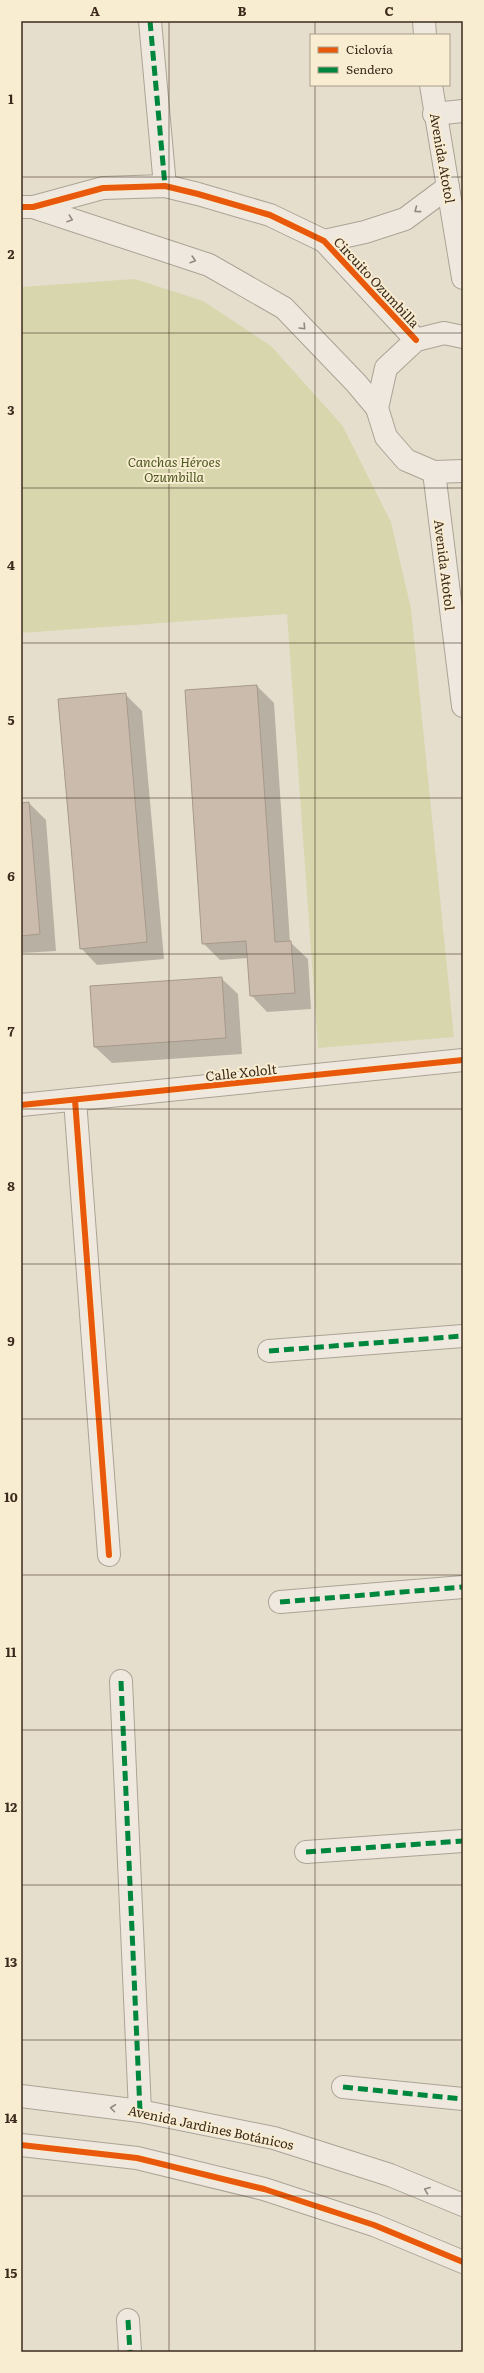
<svg xmlns="http://www.w3.org/2000/svg" width="484" height="2373" font-family="Literata,serif">
  <style>
    .green { fill: #d7d6ad }
    .shadow { fill: #0003 }
    .building { fill: #cabbad; stroke: #a7998b }
    .lines { fill: none; stroke-linecap: round; stroke-linejoin: round }
    .minor-casing { stroke: #aba395; stroke-width: 24 }
    .minor { stroke: #eee8de; stroke-width: 22 }
    .quiet { stroke: #00873e; stroke-width: 5; stroke-dasharray: 10 5; stroke-linecap: butt }
    .cycleway-casing { stroke: #f8ecd1; stroke-width: 8 }
    .cycleway { stroke: #e8590c; stroke-width: 6 }
    .oneway { stroke: #94897d }
    .grid { fill: none; stroke: #3b2a1c; stroke-width: 1; stroke-opacity: 0.55 }
    .labels { text-anchor: middle; dominant-baseline: central; stroke-width: 4; stroke-linejoin: round; paint-order: stroke }
    .street-label { font-size: 13px; fill: #3b2a1c; stroke: #f8ecd1 }
    .park-label { font-size: 13px; font-style: italic; fill: #4d5921; stroke: #f8ecd1 }
    .neatline { fill: none; stroke: #3b2a1c; stroke-width: 1.5 }
    .grid-label { font-size: 13px; text-anchor: middle; font-weight: bold; fill: #3b2a1c }
  </style>
  <rect width="100%" height="100%" fill="#e6decc"/>
  <polygon class="green" points="135,279 203,301 271,346 342,425 391,522 411,609 454,1037 318,1048 287,614 21,633 21,287"/>
  <g class="shadow">
    <polygon points="257,686 274,703 290,942 308,959 311,1009 267,1012 251,995 248,958 220,960 203,943"/>
    <polygon points="125,694 142,711 164,959 97,965 81,948"/>
    <polygon points="29,803 46,820 56,951 21,953 21,804"/>
    <polygon points="221,978 238,994 242,1054 112,1063 95,1047"/>
  </g>
  <g class="building">
    <polygon points="257,685 275,942 291,941 295,993 250,996 246,941 202,944 185,690"/>
    <polygon points="126,693 147,942 80,949 58,699"/>
    <polygon points="29,802 40,934 21,936 21,803"/>
    <polygon points="222,977 226,1038 94,1047 90,986"/>
  </g>
  <g class="lines">
    <g class="minor-casing">
      <g id="minor">
        <polyline points="150,21 165,186"/>
        <polyline points="424,21 425,35"/>
        <polyline points="431,85 463,278"/>
        <polyline points="434,114 463,111"/>
        <polyline points="21,207 33,207 103,188 165,186 198,194 270,215 324,241 416,340"/>
        <polyline points="33,207 209,265 284,308 356,383 377,408"/>
        <polyline points="324,241 365,232 405,219 448,187"/>
        <polyline points="463,337 444,333 416,340 386,368 377,408 386,437 406,460 434,472 463,471"/>
        <polyline points="434,472 463,706"/>
        <polyline points="75,1100 109,1555"/>
        <polyline points="21,1105 463,1060"/>
        <polyline points="269,1351 463,1336"/>
        <polyline points="280,1602 463,1587"/>
        <polyline points="121,1681 140,2111"/>
        <polyline points="306,1852 463,1841"/>
        <polyline points="343,2087 463,2099"/>
        <polyline points="21,2096 140,2111 274,2138 390,2175 463,2205"/>
        <polyline points="21,2145 137,2158 264,2189 374,2225 463,2262"/>
        <polyline points="128,2320 130,2352"/>
      </g>
    </g>
    <use href="#minor" class="minor"/>
    <g class="quiet">
      <polyline points="150,21 165,186"/>
      <polyline points="269,1351 463,1336"/>
      <polyline points="280,1602 463,1587"/>
      <polyline points="121,1681 140,2111"/>
      <polyline points="306,1852 463,1841"/>
      <polyline points="343,2087 463,2099"/>
      <polyline points="128,2320 130,2352"/>
    </g>
    <g class="cycleway-casing">
      <g id="cycleway">
        <polyline points="21,207 33,207 103,188 165,186 198,194 270,215 324,241 416,340"/>
        <polyline points="75,1100 109,1555"/>
        <polyline points="21,1105 463,1060"/>
        <polyline points="21,2145 137,2158 264,2189 374,2225 463,2262"/>
      </g>
    </g>
    <use href="#cycleway" class="cycleway"/>
  </g>
  <defs><path id="oneway-chevron" d="M-2-3.5L2.5 0L-2 3.5" fill="none" stroke-width="1.6" stroke-linecap="round" stroke-linejoin="round"/></defs>
  <g class="oneway">
    <use href="#oneway-chevron" transform="translate(417 210) rotate(143)"/>
    <use href="#oneway-chevron" transform="translate(70 219) rotate(19)"/>
    <use href="#oneway-chevron" transform="translate(193 260) rotate(17)"/>
    <use href="#oneway-chevron" transform="translate(303 327) rotate(46)"/>
    <use href="#oneway-chevron" transform="translate(113 2108) rotate(-173)"/>
    <use href="#oneway-chevron" transform="translate(427 2190) rotate(-158)"/>
  </g>
  <path class="grid" d="M 169,21 L 169,2352M 315,21 L 315,35M 315,85 L 315,2352M 21,177 L 463,177M 21,333 L 463,333M 21,488 L 463,488M 21,643 L 463,643M 21,798 L 463,798M 21,954 L 463,954M 21,1109 L 463,1109M 21,1264 L 463,1264M 21,1419 L 463,1419M 21,1575 L 463,1575M 21,1730 L 463,1730M 21,1885 L 463,1885M 21,2040 L 463,2040M 21,2196 L 463,2196"/>
  <g class="labels">
    <g class="street-label">
      <text transform="translate(443 158) rotate(80)">Avenida Atotol</text>
      <text transform="translate(377 282) rotate(47)">Circuito Ozumbilla</text>
      <text transform="translate(445 565) rotate(83)">Avenida Atotol</text>
      <text transform="translate(241 1072) rotate(-6)">Calle Xololt</text>
      <text transform="translate(211 2127) rotate(12)">Avenida Jardines Botánicos</text>
    </g>
    <g class="park-label">
      <text x="174" y="461">Canchas Héroes<tspan x="174" dy="15">Ozumbilla</tspan></text>
    </g>
  </g>
  <rect width="484" height="2373" fill="none" stroke="#f8ecd1" stroke-width="44"/>
  <rect x="310" y="34" width="140" height="52" fill="#f8ecd1" stroke="#ac9e89"/>
  <rect x="318" y="47" width="20" height="6" fill="#e8590c" stroke="#ac9e89"/>
  <text x="346" y="54" font-size="12" fill="#3b2a1c">Ciclovía</text>
  <rect x="318" y="67" width="20" height="6" fill="#00873e" stroke="#ac9e89"/>
  <text x="346" y="74" font-size="12" fill="#3b2a1c">Sendero</text>
  <rect x="22" y="22" width="440" height="2329" class="neatline"/>
  <g class="grid-label">
    <text x="95" y="16">A</text>
    <text x="242" y="16">B</text>
    <text x="389" y="16">C</text>
    <text x="11" y="104">1</text>
    <text x="11" y="259">2</text>
    <text x="11" y="415">3</text>
    <text x="11" y="570">4</text>
    <text x="11" y="725">5</text>
    <text x="11" y="881">6</text>
    <text x="11" y="1036">7</text>
    <text x="11" y="1191">8</text>
    <text x="11" y="1346">9</text>
    <text x="11" y="1502">10</text>
    <text x="11" y="1657">11</text>
    <text x="11" y="1812">12</text>
    <text x="11" y="1967">13</text>
    <text x="11" y="2123">14</text>
    <text x="11" y="2278">15</text>
  </g>
</svg>
